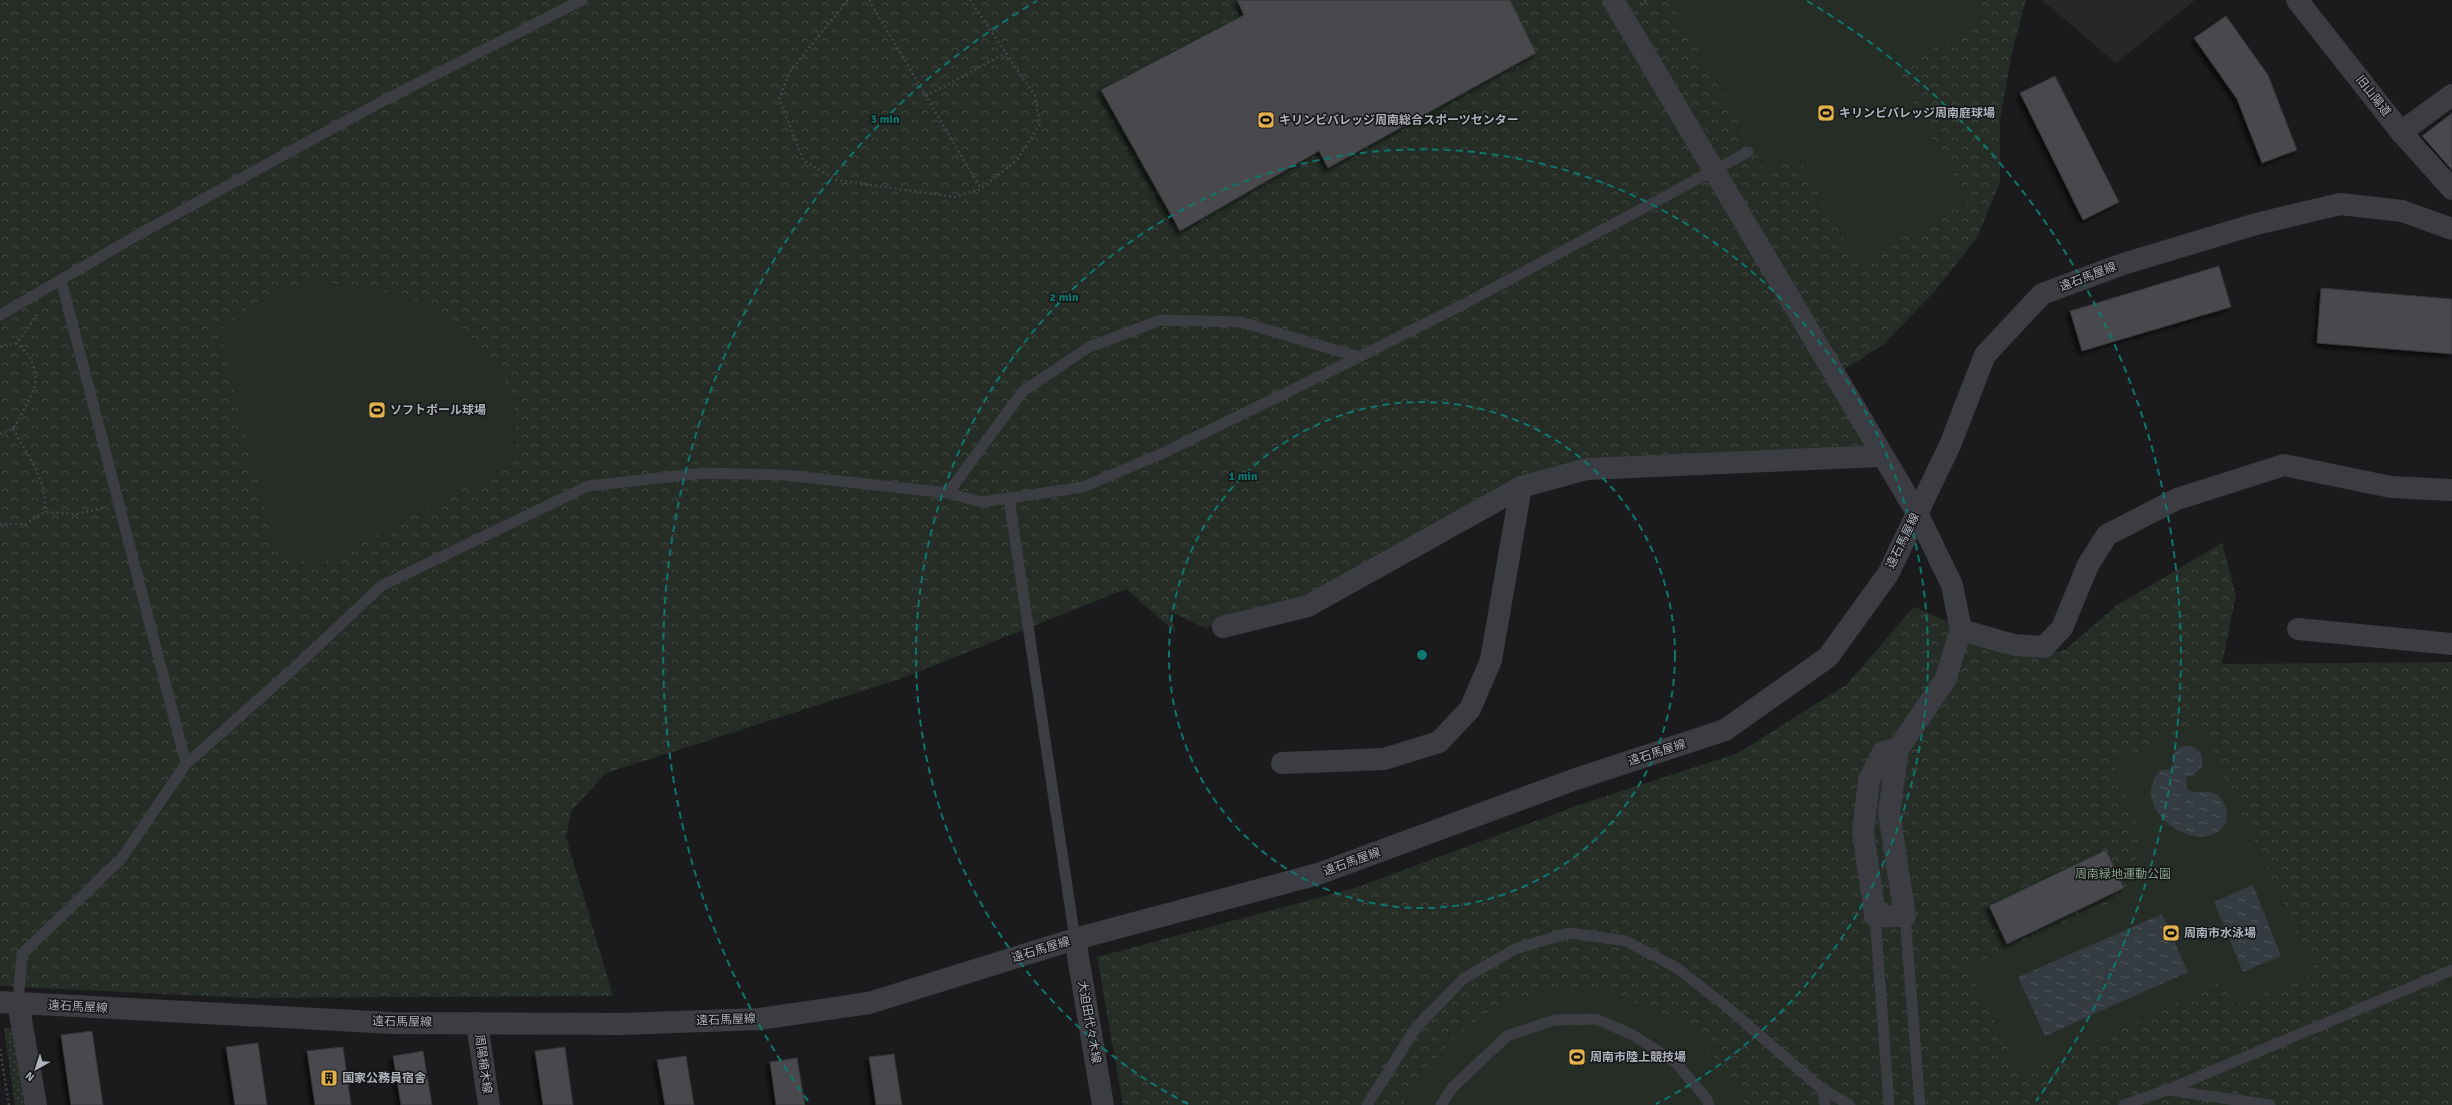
<svg xmlns="http://www.w3.org/2000/svg" width="2452" height="1105" font-family="Signika,'Noto Sans JP',sans-serif">
  <style>
    .built { fill: #27272a }
    .grass { fill: url(#grass-dots) }
    .park { fill: url(#park-crowns) }
    .pitch { fill: #252d26 }
    .water { fill: url(#water-ripples) }
    .building { fill: #48494d; stroke: #353539; filter: url(#shadow) }
    .lines { fill: none; stroke-linecap: round; stroke-linejoin: round }
    .path { stroke: #424449; stroke-width: 2.5; stroke-dasharray: 2 3; stroke-linecap: butt }
    .service { stroke: #3c3d42; stroke-width: 11 }
    .minor { stroke: #3c3d42; stroke-width: 22 }
    .tertiary { stroke: #3c3d42; stroke-width: 22 }
    .ring { fill: none; stroke: #0f766e; stroke-width: 2; stroke-dasharray: 7 5 }
    .labels { text-anchor: middle; dominant-baseline: central; stroke-width: 3; stroke-linejoin: round; paint-order: stroke }
    .street-label { font-size: 12px; fill: #afb3bb; stroke: #161618 }
    .poi-label { font-size: 12px; font-weight: bold; fill: #afb3bb; stroke: #161618; text-anchor: start }
    .park-label { font-size: 12px; fill: #88a48a; stroke: #161618 }
    .centre { fill: #0f766e; stroke: #161618; stroke-width: 2 }
    .ring-label { font-size: 12px; text-anchor: middle; font-weight: bold; fill: #0f766e; stroke: #161618; stroke-width: 3; stroke-linejoin: round; paint-order: stroke }
  </style>
  <defs>
    <pattern id="grass-dots" width="8" height="8" patternUnits="userSpaceOnUse"><rect width="8" height="8" fill="#252d26"/><path d="M2 2h.1M6 6h.1" fill="none" stroke="#424944" stroke-width="1.8" stroke-linecap="round"/></pattern>
    <pattern id="park-crowns" width="20" height="18" patternUnits="userSpaceOnUse"><rect width="20" height="18" fill="#252d26"/><path d="M2 6a3 3 0 1 1 6 0M12 15a3 3 0 1 1 6 0" fill="none" stroke="#424944"/></pattern>
    <pattern id="water-ripples" width="26" height="14" patternUnits="userSpaceOnUse"><rect width="26" height="14" fill="#343c42"/><path d="M2 4q2-2 4 0t4 0M15 11q2-2 4 0t4 0" fill="none" stroke="#4f565b"/></pattern>
    <filter id="shadow"><feDropShadow dx="-3.5" dy="3.5" stdDeviation="2" flood-color="#0009"/></filter>
  </defs>
  <rect width="100%" height="100%" fill="#1b1b1d"/>
  <polygon class="built" points="2042,0 2195,0 2116,63"/>
  <polygon class="grass" points="4,1028 16,1028 27,1105 15,1105"/>
  <g class="park">
    <polygon points="0,0 2026,0 2012,52 2000,119 2000,183 1976,239 1934,292 1883,345 1832,377 1881,454 1534,483 1258,618 1205,628 1169,611 1176,633 1126,589 900,679 606,773 572,810 566,837 613,996 249,998 0,986"/>
    <polygon points="2222,543 2236,595 2222,664 2452,662 2452,1105 1123,1105 1097,957 1355,888 1576,806 1738,753 1846,685 1914,607 2028,656 2065,650 2116,606"/>
  </g>
  <g class="pitch">
    <polygon points="1670,0 1973,0 1984,20 1895,70 1968,202 1857,263 1798,157 1767,174"/>
    <path d="M 314,281 C 380,289 434,294 481,347 C 493,361 505,377 511,395 C 518,415 516,440 516,461 L 315,567 L 274,546 L 220,331 L 250,306 L 275,294 Z"/>
    <polygon points="2199,723 2316,973 2234,1006 2222,981 2021,1075 1968,967 2122,898 2144,841 2114,763"/>
    <path d="M 1564,987 L 1614,994 L 1686,1024 L 1738,1085 L 1744,1105 L 1402,1105 C 1427,1064 1463,1021 1508,1002 C 1525,995 1546,992 1564,987 Z"/>
  </g>
  <g class="water">
    <path d="M 2184,746 C 2199,746 2204,753 2202,767 L 2193,775 L 2186,777 L 2187,789 C 2194,794 2198,791 2206,792 C 2222,792 2229,807 2226,822 C 2204,863 2123,809 2161,770 L 2174,769 L 2172,756 L 2178,748 Z"/>
    <polygon points="2253,885 2281,956 2243,972 2214,902"/>
    <polygon points="2162,914 2188,972 2045,1036 2018,977"/>
  </g>
  <g class="building">
    <polygon points="1237,0 1510,0 1536,53 1328,168 1319,151 1180,231 1101,90 1244,15"/>
    <polygon points="2226,16 2268,75 2297,150 2262,163 2237,99 2194,38"/>
    <polygon points="2055,76 2119,202 2083,220 2020,93"/>
    <polygon points="2452,113 2452,170 2422,136"/>
    <polygon points="2219,266 2231,307 2082,351 2070,311"/>
    <polygon points="2321,288 2452,299 2452,354 2317,343"/>
    <polygon points="2106,850 2124,888 2007,944 1989,906"/>
    <polygon points="92,1031 103,1105 71,1105 61,1035"/>
    <polygon points="258,1043 267,1105 235,1105 226,1047"/>
    <polygon points="343,1047 351,1105 315,1105 307,1051"/>
    <polygon points="565,1047 573,1105 543,1105 535,1051"/>
    <polygon points="423,1051 432,1105 401,1105 393,1056"/>
    <polygon points="894,1054 902,1105 876,1105 869,1057"/>
    <polygon points="686,1056 694,1105 665,1105 657,1060"/>
    <polygon points="797,1058 805,1105 776,1105 770,1062"/>
  </g>
  <g class="lines">
    <g class="path">
      <polyline points="848,0 791,70 779,98 803,160 836,180 954,197 981,189 1017,160 1040,124 1035,96 970,0"/>
      <polyline points="869,0 981,189"/>
      <polyline points="1640,4 1648,0"/>
      <polyline points="926,96 1006,53"/>
      <polyline points="0,346 17,343 39,312"/>
      <path d="M 13,429 C 27,454 48,481 45,512"/>
      <path d="M 0,434 L 13,429 C 31,396 51,375 17,343"/>
      <polyline points="0,524 26,524 45,512 77,514 103,508"/>
      <polyline points="0,1049 9,1105"/>
    </g>
    <g class="service">
      <polyline points="61,280 186,764"/>
      <polyline points="0,315 143,232 379,103 582,0"/>
      <polyline points="948,493 1023,391 1089,347 1161,320 1241,322 1359,357"/>
      <polyline points="1009,499 1075,939"/>
      <polyline points="1875,916 1889,1105"/>
      <polyline points="1905,916 1920,1105"/>
      <polyline points="18,1003 22,954 121,859 186,764 301,662 381,586 588,486 704,473 785,475 948,493 982,502 1083,487 1161,454 1359,357 1462,305 1748,152"/>
      <polyline points="1822,1089 1825,1105"/>
      <polyline points="2168,1090 2270,1105"/>
      <polyline points="1367,1105 1415,1029 1463,979 1515,949 1569,933 1626,941 1677,968 1727,1007 1822,1089 1850,1105"/>
      <polyline points="1441,1105 1453,1087 1507,1036 1554,1020 1596,1019 1633,1035 1676,1063 1706,1098 1709,1105"/>
      <polyline points="2124,1105 2167,1090 2452,970"/>
    </g>
    <g class="minor">
      <polyline points="2297,0 2401,132 2452,189"/>
      <polyline points="2401,132 2452,95"/>
      <polyline points="1223,627 1308,606 1521,487 1587,469 1881,456"/>
      <polyline points="2298,629 2452,644"/>
      <polyline points="1961,630 2014,645 2044,647 2062,628 2088,565 2107,535 2177,499 2284,465 2391,487 2452,490"/>
      <polyline points="1282,763 1384,759 1439,742 1470,709 1491,660 1521,487"/>
    </g>
    <g class="tertiary">
      <polyline points="1613,0 1917,513 1952,585 1961,630 1945,680 1898,749 1889,813 1905,916 1875,916 1863,832 1869,780 1883,752 1898,749"/>
      <polyline points="1075,939 1103,1105"/>
      <polyline points="0,1002 392,1023 622,1024 760,1019 869,1003 1075,939 1318,874 1573,780 1725,730 1828,657 1888,574 1950,445 1985,355 2042,294 2123,264 2256,224 2340,204 2402,211 2452,229"/>
      <polyline points="18,1003 36,1105"/>
      <polyline points="477,1023 489,1105"/>
    </g>
  </g>
  <g class="ring">
    <circle cx="1422" cy="655" r="253"/>
    <path d="M1188 1104A506 506 0 1 1 1656 1104"/>
    <path d="M808 1101A759 759 0 0 1 1037 1M1807 1A759 759 0 0 1 2036 1101"/>
  </g>
  <defs>
    <g id="stadium-square" transform="scale(0.9)"><rect x="-9" y="-9" width="18" height="18" rx="4" fill="#e2b04d" stroke="#161618"/><path d="M0-5a6.5 5 0 1 0 0 10a6.5 5 0 1 0 0-10ZM-3.5-1.8h7v3.6h-7Z" fill="#111"/></g>
    <g id="building-square" transform="scale(0.9)"><rect x="-9" y="-9" width="18" height="18" rx="4" fill="#e2b04d" stroke="#161618"/><path d="M-4-6H4V6H1V3H-1V6H-4ZM-2.5-4.3h1.7v1.8h-1.7ZM.8-4.3h1.7v1.8H.8ZM-2.5-1h1.7V.8h-1.7ZM.8-1h1.7V.8H.8Z" fill="#111"/></g>
  </defs>
  <g fill-rule="evenodd">
    <use href="#stadium-square" x="1826" y="113"/>
    <use href="#stadium-square" x="1266" y="120"/>
    <use href="#stadium-square" x="377" y="410"/>
    <use href="#stadium-square" x="2171" y="933"/>
    <use href="#stadium-square" x="1577" y="1057"/>
    <use href="#building-square" x="329" y="1078"/>
  </g>
  <g class="labels">
    <g class="street-label">
      <text transform="translate(2373 96) rotate(52)">旧山陽道</text>
      <text transform="translate(2088 277) rotate(-21)">遠石馬屋線</text>
      <text transform="translate(1903 541) rotate(-64)">遠石馬屋線</text>
      <text transform="translate(1657 753) rotate(-18)">遠石馬屋線</text>
      <text transform="translate(1352 862) rotate(-20)">遠石馬屋線</text>
      <text transform="translate(1041 950) rotate(-17)">遠石馬屋線</text>
      <text transform="translate(78 1007) rotate(3)">遠石馬屋線</text>
      <text transform="translate(726 1020) rotate(-2)">遠石馬屋線</text>
      <text transform="translate(402 1022) rotate(1)">遠石馬屋線</text>
      <text transform="translate(1089 1022) rotate(80)">大迫田代々木線</text>
      <text transform="translate(483 1064) rotate(82)">周陽楠木線</text>
    </g>
    <g class="poi-label">
      <text x="1839" y="113">キリンビバレッジ周南庭球場</text>
      <text x="1279" y="120">キリンビバレッジ周南総合スポーツセンター</text>
      <text x="390" y="410">ソフトボール球場</text>
      <text x="2184" y="933">周南市水泳場</text>
      <text x="1590" y="1057">周南市陸上競技場</text>
      <text x="342" y="1078">国家公務員宿舎</text>
    </g>
    <g class="park-label">
      <text x="2123" y="874">周南緑地運動公園</text>
    </g>
  </g>
  <circle cx="1422" cy="655" r="6" class="centre"/>
  <g class="ring-label">
    <text x="885" y="123">3 min</text>
    <text x="1064" y="301">2 min</text>
    <text x="1243" y="480">1 min</text>
  </g>
  <g transform="translate(36 1069) rotate(219)" stroke="#161618" stroke-width="3" paint-order="stroke">
  <path d="M0-3L7 15L0 10L-7 15Z" fill="#afb3bb"/>
  <text y="-6" font-size="11" font-weight="bold" text-anchor="middle" fill="#afb3bb">N</text>
  </g>
</svg>
